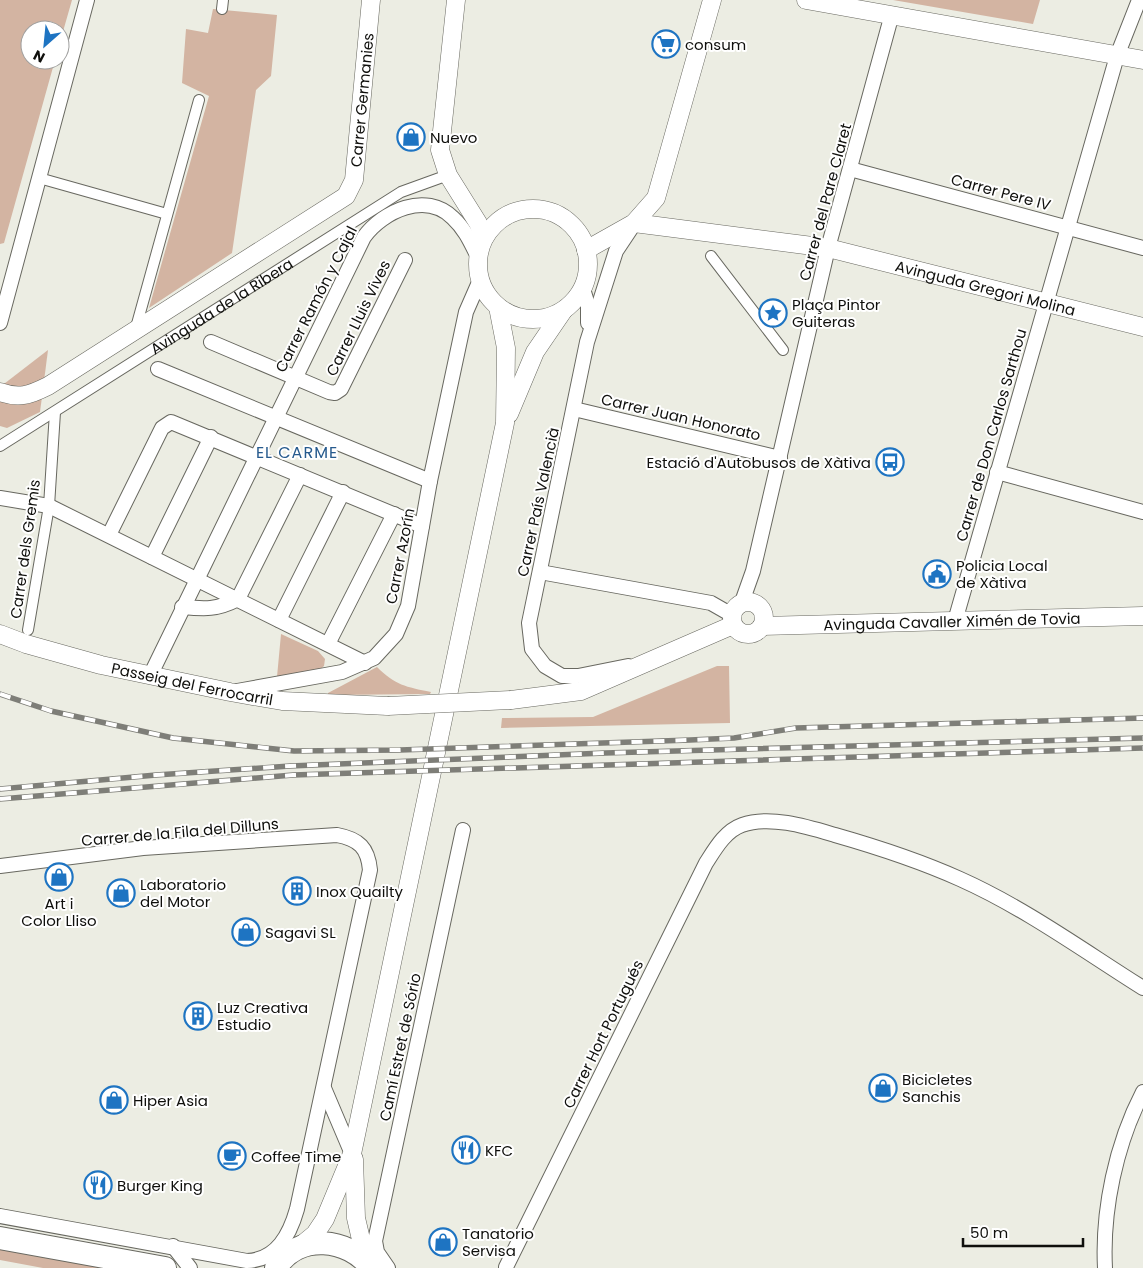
<svg xmlns="http://www.w3.org/2000/svg" width="1143" height="1268" font-family="Poppins,sans-serif">
  <style>
    .green { fill: #d3b4a2 }
    .lines { fill: none; stroke-linecap: round; stroke-linejoin: round }
    .pedestrian-casing { stroke: #686860; stroke-width: 12 }
    .minor-casing { stroke: #686860; stroke-width: 16 }
    .tertiary-casing { stroke: #686860; stroke-width: 19 }
    .primary-casing { stroke: #686860; stroke-width: 24 }
    .pedestrian { stroke: #fff; stroke-width: 10 }
    .minor { stroke: #fff; stroke-width: 14 }
    .tertiary { stroke: #fff; stroke-width: 18 }
    .primary { stroke: #fff; stroke-width: 22 }
    .rail-casing { stroke: #7e7e78; stroke-width: 5.5 }
    .rail { stroke: #fff; stroke-width: 4; stroke-dasharray: 11; stroke-linecap: butt }
    .tertiary-bridge-casing { stroke: #686860; stroke-width: 19; stroke-linecap: butt }
    .tertiary-bridge { stroke: #fff; stroke-width: 18 }
    .labels { text-anchor: middle; dominant-baseline: central; stroke-width: 4; stroke-linejoin: round; paint-order: stroke }
    .poi-label { font-size: 15px; fill: #0f0f0c; stroke: #fff; text-anchor: start }
    .street-label { font-size: 15px; fill: #0f0f0c; stroke: #fff }
    .neighbourhood-label { font-size: 16px; letter-spacing: 1px; fill: #265a8d; stroke: #fff }
  </style>
  <rect width="100%" height="100%" fill="#ecede3"/>
  <g class="green">
    <polygon points="0,0 72,0 60,42 60,30 30,30 30,60 55,60 4,243 0,244"/>
    <polygon points="893,0 1040,0 1033,24"/>
    <polygon points="213,9 277,15 271,76 256,90 232,253 149,308 209,96 182,83 186,29 208,33"/>
    <polygon points="48,350 40,412 7,428 0,426 0,387"/>
    <polygon points="281,634 318,651 325,659 324,666 318,671 277,677"/>
    <polygon points="717,666 729,666 730,723 501,728 502,718 593,717"/>
    <path d="M 377,667 C 395,685 406,687 431,692 L 430,694 L 328,695 L 328,693 Z"/>
    <polygon points="0,1245 121,1268 43,1268 0,1260"/>
  </g>
  <g class="lines">
    <g class="pedestrian-casing">
      <g id="pedestrian">
        <polyline points="222,9 223,0"/>
        <polyline points="39,178 167,214"/>
        <polyline points="711,256 783,350"/>
        <polyline points="135,331 199,100"/>
        <path id="s1" d="M 0,446 L 401,192 L 448,175"/>
        <polyline points="28,630 49,506 55,412"/>
      </g>
    </g>
    <g class="minor-casing">
      <g id="minor">
        <polyline points="850,169 1143,248"/>
        <polyline points="583,289 588,305 588,323"/>
        <polyline points="0,323 87,0"/>
        <polyline points="211,342 329,392 335,393 341,389 405,260"/>
        <polyline points="158,369 430,481"/>
        <polyline points="574,409 780,458"/>
        <polyline points="997,472 1143,512"/>
        <polyline points="0,498 49,506 365,663"/>
        <polyline points="109,535 162,428 171,422 422,526"/>
        <polyline points="152,557 211,437"/>
        <polyline points="540,572 711,603 732,615"/>
        <polyline points="238,599 300,475"/>
        <polyline points="742,602 753,571 828,248 892,14"/>
        <path d="M 182,607 C 205,609 217,610 238,599"/>
        <polyline points="279,620 343,492"/>
        <polyline points="955,621 1117,56 1139,0"/>
        <polyline points="328,644 394,514"/>
        <polyline points="628,666 578,676 562,676 545,666 532,649 529,623 587,342 616,251 634,224"/>
        <path d="M 150,676 L 364,237 C 383,211 426,191 453,218 C 465,229 471,243 478,257"/>
        <polyline points="237,691 342,672 374,658 396,634 408,606 430,481 466,312 480,280"/>
        <path d="M 0,866 L 143,848 L 337,835 C 359,839 368,848 370,870 L 297,1209 C 290,1234 277,1260 247,1261 L 0,1216"/>
        <polyline points="324,1088 352,1154"/>
        <polyline points="173,1246 190,1268"/>
        <path d="M 506,1267 L 706,863 C 715,849 725,831 742,825 C 770,815 808,827 835,835 C 877,847 920,861 960,879 C 1025,908 1084,951 1143,988"/>
        <polyline points="388,1268 377,1252 375,1241 463,830"/>
        <path d="M 1105,1268 C 1102,1210 1116,1144 1143,1092"/>
      </g>
    </g>
    <g class="tertiary-casing">
      <g id="tertiary">
        <polyline points="456,0 440,150 448,175 478,223 484,238"/>
        <polyline points="806,0 1143,60"/>
        <circle cx="533" cy="264" r="55"/>
        <path id="s2" d="M 634,223 L 828,248 L 1143,327"/>
        <polyline points="586,250 634,223 656,198 712,0"/>
        <path id="s3" d="M 0,392 C 19,399 30,395 48,386 L 346,196 L 354,180 L 371,0"/>
        <polyline points="509,414 535,352 563,311"/>
        <circle cx="748" cy="618" r="16"/>
        <path id="s4" d="M 762,626 L 1143,616"/>
        <path id="s5" d="M 0,634 L 26,644 L 101,665 L 230,692 L 282,701 L 388,706"/>
        <polyline points="511,700 581,691 733,625"/>
        <polyline points="354,1159 356,1218 366,1261"/>
        <polyline points="298,1248 315,1234 325,1219 352,1154 505,423 506,348 498,307"/>
      </g>
    </g>
    <g class="primary-casing">
      <g id="primary">
        <polyline points="0,1238 165,1268"/>
        <path d="M 276,1268 C 298,1232 349,1238 371,1268"/>
      </g>
    </g>
    <use href="#pedestrian" class="pedestrian"/>
    <use href="#minor" class="minor"/>
    <use href="#tertiary" class="tertiary"/>
    <use href="#primary" class="primary"/>
    <g class="rail-casing">
      <g id="rail">
        <polyline points="0,694 51,711 173,738 294,751 400,750 690,740 734,738 796,728 1143,718"/>
        <polyline points="0,789 156,775 290,766 605,753 1143,738"/>
        <polyline points="0,799 293,775 1143,748"/>
      </g>
    </g>
    <use href="#rail" class="rail"/>
    <g class="tertiary-bridge-casing">
      <polyline id="tertiary-bridge" points="388,706 511,700"/>
    </g>
    <use href="#tertiary-bridge" class="tertiary-bridge"/>
  </g>
  <defs>
    <g id="supermarket-ring" transform="scale(1.4375)"><circle r="9.5" fill="#fff" stroke="#1e74c2" stroke-width="1.5"/><path d="M-6-5.5h2.5l.6 2H6L4.5 2H-2.5L-4.4-4H-6ZM-1.5 3.2a1.3 1.3 0 1 0 .1 0ZM3 3.2a1.3 1.3 0 1 0 .1 0Z" fill="#1e74c2"/></g>
    <g id="shop-ring" transform="scale(1.4375)"><circle r="9.5" fill="#fff" stroke="#1e74c2" stroke-width="1.5"/><path d="M-5-2.5h2.3a2.7 3.5 0 0 1 5.4 0H5L5.5 6h-11ZM-1.5-2.5h3a1.5 2.3 0 0 0-3 0Z" fill="#1e74c2"/></g>
    <g id="sight-ring" transform="scale(1.4375)"><circle r="9.5" fill="#fff" stroke="#1e74c2" stroke-width="1.5"/><path d="M0-6L1.8-2.2L6-1.7L2.9 1.2L3.7 5.4L0 3.3L-3.7 5.4L-2.9 1.2L-6-1.7L-1.8-2.2Z" fill="#1e74c2"/></g>
    <g id="bus-ring" transform="scale(1.4375)"><circle r="9.5" fill="#fff" stroke="#1e74c2" stroke-width="1.5"/><path d="M-5-6H5V4H4V6H2V4H-2V6H-4V4H-5ZM-3.5-4V0h7V-4ZM-3.5 1.2v1.5H-2V1.2ZM2 1.2v1.5H3.5V1.2Z" fill="#1e74c2"/></g>
    <g id="civic-ring" transform="scale(1.4375)"><circle r="9.5" fill="#fff" stroke="#1e74c2" stroke-width="1.5"/><path d="M-.6-6.5H3V-4.5H.6V-3L4-1V1h2V6H-6V1h2V-1L-.6-3ZM-1.2 2.5V6h2.4V2.5Z" fill="#1e74c2"/></g>
    <g id="building-ring" transform="scale(1.4375)"><circle r="9.5" fill="#fff" stroke="#1e74c2" stroke-width="1.5"/><path d="M-4-6H4V6H1V3H-1V6H-4ZM-2.5-4.3h1.7v1.8h-1.7ZM.8-4.3h1.7v1.8H.8ZM-2.5-1h1.7V.8h-1.7ZM.8-1h1.7V.8H.8Z" fill="#1e74c2"/></g>
    <g id="restaurant-ring" transform="scale(1.4375)"><circle r="9.5" fill="#fff" stroke="#1e74c2" stroke-width="1.5"/><path d="M-5-6h1v4h1v-4h1v4h1v-4h1v5L-1.5 .5V6h-2V.5L-5-1ZM5-6V6H3V1.5H1.5Q1.5-4 5-6Z" fill="#1e74c2"/></g>
    <g id="cafe-ring" transform="scale(1.4375)"><circle r="9.5" fill="#fff" stroke="#1e74c2" stroke-width="1.5"/><path d="M-5.5-4.5H6V0H3Q3 3.5 0 3.5H-2.5Q-5.5 3.5-5.5 0ZM3-3.2v2h1.7v-2ZM-6 4.5H4V6H-6Z" fill="#1e74c2"/></g>
  </defs>
  <g fill-rule="evenodd">
    <use href="#supermarket-ring" x="666" y="44"/>
    <use href="#shop-ring" x="411" y="137"/>
    <use href="#sight-ring" x="773" y="313"/>
    <use href="#bus-ring" x="890" y="462"/>
    <use href="#civic-ring" x="937" y="574"/>
    <use href="#shop-ring" x="59" y="877"/>
    <use href="#building-ring" x="297" y="891"/>
    <use href="#shop-ring" x="121" y="893"/>
    <use href="#shop-ring" x="246" y="932"/>
    <use href="#building-ring" x="198" y="1016"/>
    <use href="#shop-ring" x="883" y="1088"/>
    <use href="#shop-ring" x="114" y="1100"/>
    <use href="#restaurant-ring" x="466" y="1150"/>
    <use href="#cafe-ring" x="232" y="1156"/>
    <use href="#restaurant-ring" x="98" y="1185"/>
    <use href="#shop-ring" x="443" y="1242"/>
  </g>
  <g class="labels">
    <g class="poi-label">
      <text x="685" y="44">consum</text>
      <text x="430" y="137">Nuevo</text>
      <text x="792" y="304">Plaça Pintor<tspan x="792" dy="17">Guiteras</tspan></text>
      <text x="871" y="462" text-anchor="end">Estació d'Autobusos de Xàtiva</text>
      <text x="956" y="565">Policia Local<tspan x="956" dy="17">de Xàtiva</tspan></text>
      <text x="140" y="884">Laboratorio<tspan x="140" dy="17">del Motor</tspan></text>
      <text x="316" y="891">Inox Quailty</text>
      <text x="59" y="903" text-anchor="middle">Art i<tspan x="59" dy="17">Color Lliso</tspan></text>
      <text x="265" y="932">Sagavi SL</text>
      <text x="217" y="1007">Luz Creativa<tspan x="217" dy="17">Estudio</tspan></text>
      <text x="902" y="1079">Bicicletes<tspan x="902" dy="17">Sanchis</tspan></text>
      <text x="133" y="1100">Hiper Asia</text>
      <text x="485" y="1150">KFC</text>
      <text x="251" y="1156">Coffee Time</text>
      <text x="117" y="1185">Burger King</text>
      <text x="462" y="1233">Tanatorio<tspan x="462" dy="17">Servisa</tspan></text>
    </g>
    <g class="street-label">
      <text stroke="none"><textPath href="#s3" startOffset="502">Carrer Germanies</textPath></text>
      <text transform="translate(1001 192) rotate(15)">Carrer Pere IV</text>
      <text transform="translate(825 202) rotate(-75)">Carrer del Pare Claret</text>
      <text stroke="none"><textPath href="#s2" startOffset="358">Avinguda Gregori Molina</textPath></text>
      <text transform="translate(316 299) rotate(-63)">Carrer Ramón y Cajal</text>
      <text stroke="none"><textPath href="#s1" startOffset="262">Avinguda de la Ribera</textPath></text>
      <text transform="translate(358 318) rotate(-64)">Carrer Lluis Vives</text>
      <text transform="translate(681 417) rotate(13)">Carrer Juan Honorato</text>
      <text transform="translate(991 435) rotate(-74)">Carrer de Don Carlos Sarthou</text>
      <text transform="translate(538 502) rotate(-78)">Carrer País Valencià</text>
      <text transform="translate(25 549) rotate(-82)">Carrer dels Gremis</text>
      <text transform="translate(400 556) rotate(-79)">Carrer Azorín</text>
      <text stroke="none"><textPath href="#s4" startOffset="190">Avinguda Cavaller Ximén de Tovia</textPath></text>
      <text stroke="none"><textPath href="#s5" startOffset="199">Passeig del Ferrocarril</textPath></text>
      <text transform="translate(180 832) rotate(-5)">Carrer de la Fila del Dilluns</text>
      <text transform="translate(603 1034) rotate(-64)">Carrer Hort Portugués</text>
      <text transform="translate(400 1047) rotate(-78)">Camí Estret de Sório</text>
    </g>
    <g class="neighbourhood-label">
      <text x="297" y="452">EL CARME</text>
    </g>
  </g>
  <g transform="translate(45 45) rotate(207)"><circle r="24" fill="#ffffff" stroke="#9f9f9e"/>
  <path d="M0-4L9 19L0 12L-9 19Z" fill="#1e74c2"/>
  <text y="-8" font-size="14" font-weight="bold" text-anchor="middle" fill="#0f0f0c">N</text>
  </g>
  <path d="M963 1238v8h120v-8" fill="none" stroke="#0f0f0c" stroke-width="2.5"/>
  <text x="970" y="1238" font-size="15" fill="#0f0f0c" stroke="#ffffff" stroke-width="4" paint-order="stroke">50 m</text>
</svg>
